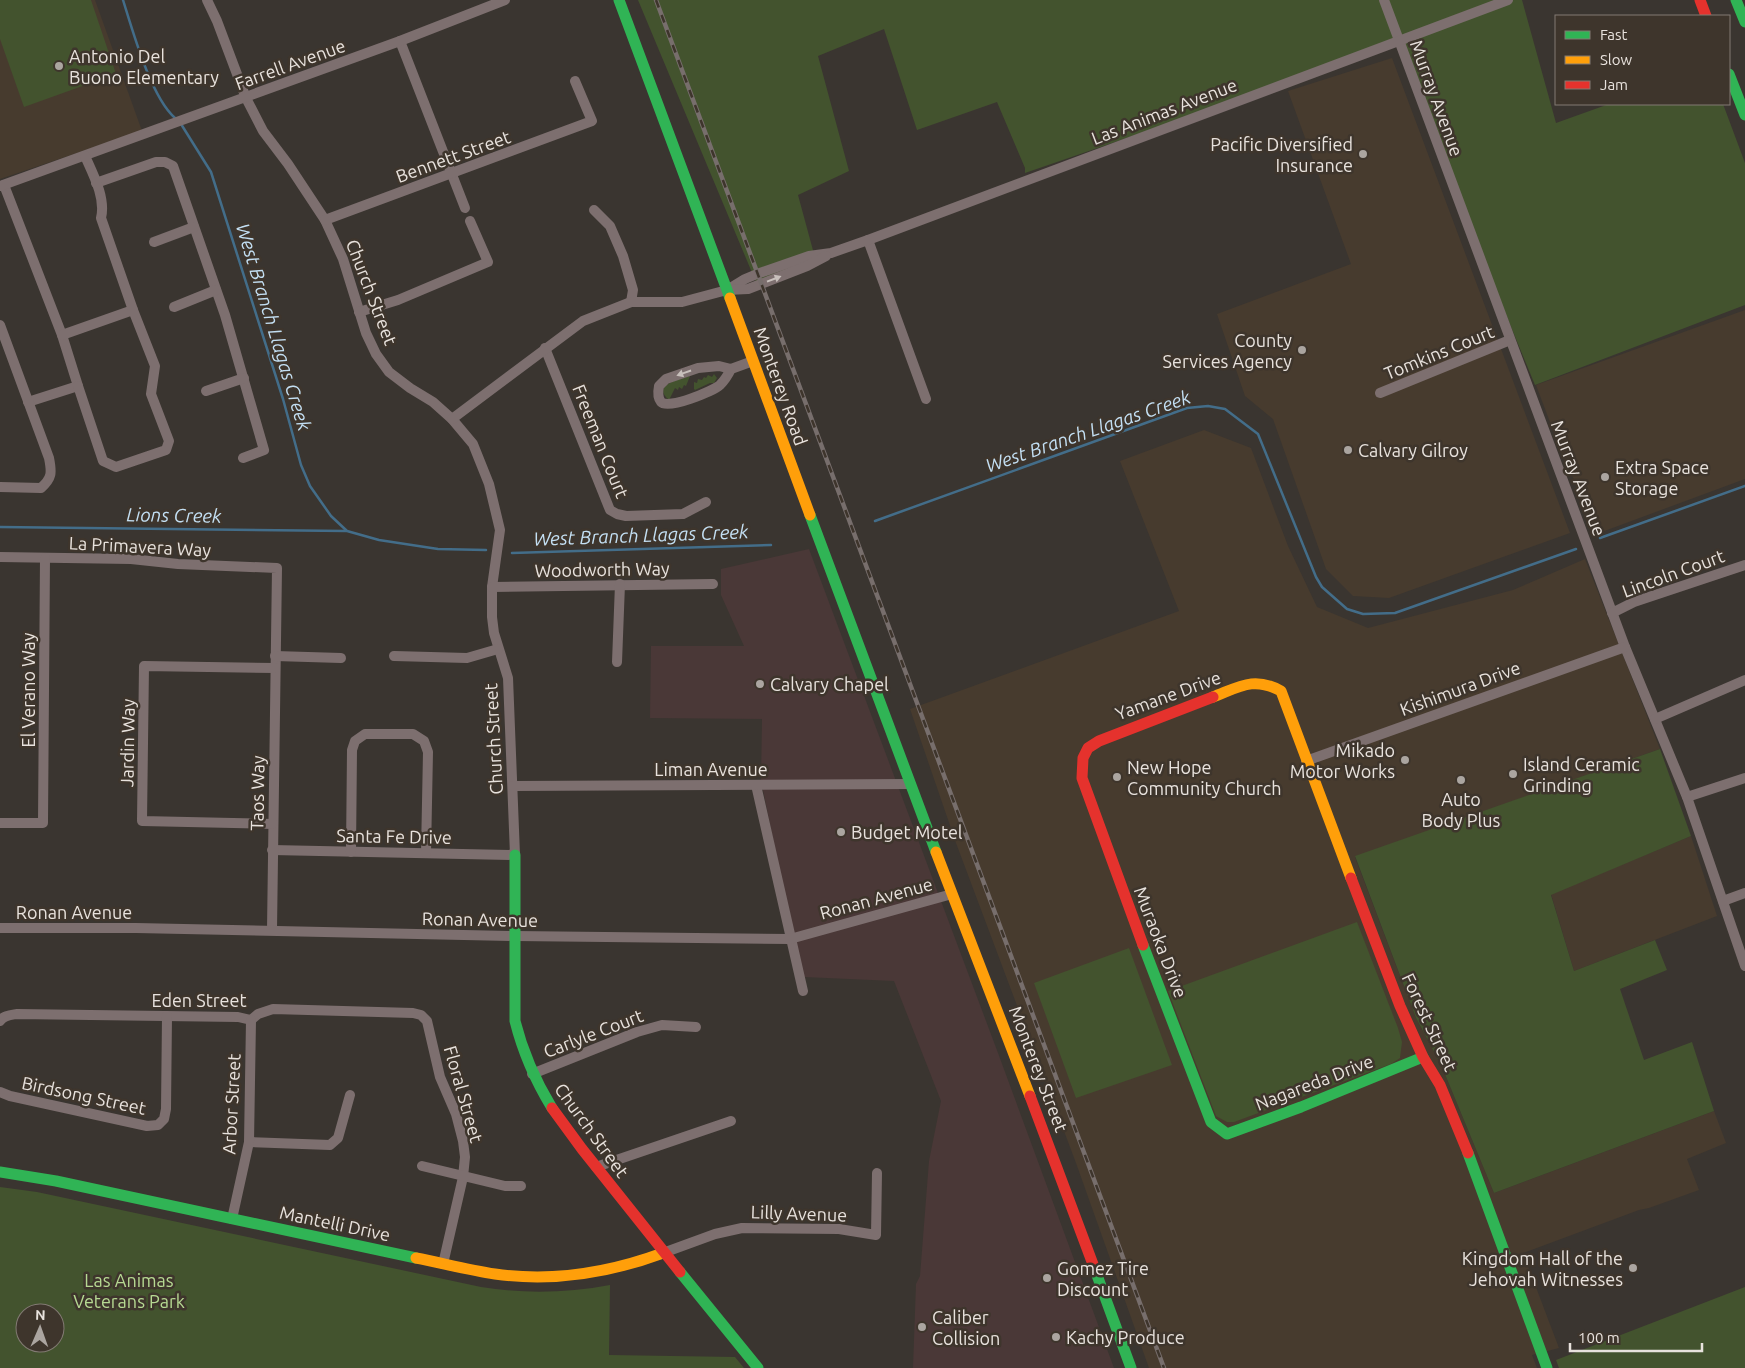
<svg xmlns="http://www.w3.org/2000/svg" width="1745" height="1368" font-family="Ubuntu,sans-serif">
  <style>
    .commercial { fill: #4a3837 }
    .built { fill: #473b2e }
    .green { fill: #43532e; fill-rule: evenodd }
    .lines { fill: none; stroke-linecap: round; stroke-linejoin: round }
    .stream { stroke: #436d89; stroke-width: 2.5 }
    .street { stroke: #7d6f6f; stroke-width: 10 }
    .fast { stroke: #30b455; stroke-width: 11 }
    .slow { stroke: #ff9f0a; stroke-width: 11 }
    .jam { stroke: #e5322d; stroke-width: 11 }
    .rail-casing { stroke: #776e6c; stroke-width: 4.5 }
    .rail { stroke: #3e352c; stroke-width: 2.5; stroke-dasharray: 8; stroke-linecap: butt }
    .oneway { fill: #c8c0bc }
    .poi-dot { fill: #aba5a0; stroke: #3e352c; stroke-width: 2 }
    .labels { text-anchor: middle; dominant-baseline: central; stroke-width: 5; stroke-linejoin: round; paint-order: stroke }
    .poi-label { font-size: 18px; fill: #e8e2dd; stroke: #3e352c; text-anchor: start }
    .street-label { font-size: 18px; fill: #e8e2dd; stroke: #3e352c }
    .park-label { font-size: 18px; fill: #b6d992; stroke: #3e352c }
    .water-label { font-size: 19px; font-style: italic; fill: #c3dff3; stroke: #3e352c }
  </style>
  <rect width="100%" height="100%" fill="#3a3530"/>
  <polygon class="commercial" points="809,549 998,1053 1114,1368 913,1368 916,1284 920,1276 929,1161 941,1101 894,981 804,977 794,942 761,780 762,719 650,718 651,646 744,646 721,595 721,569"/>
  <g class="built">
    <polygon points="0,0 95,0 142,131 0,179"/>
    <polygon points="1392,58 1570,533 1389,598 1353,596 1326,569 1273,419 1245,396 1217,314 1351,264 1288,91"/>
    <polygon points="1745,310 1745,479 1599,533 1562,454 1536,385"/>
    <polygon points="1204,430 1251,448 1288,546 1317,607 1368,628 1513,590 1585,559 1660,749 1355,857 1416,1018 1442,1067 1494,1193 1714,1111 1726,1143 1687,1159 1699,1190 1649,1208 1639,1210 1523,1253 1559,1348 1532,1355 1537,1368 1149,1368 1076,1163 956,843 910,709 1179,611 1120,461"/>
    <polygon points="1691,836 1717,916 1574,971 1551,894"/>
  </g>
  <g class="green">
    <polygon points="0,0 91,0 116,74 24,107 0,39"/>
    <polygon points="638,0 1522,0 1556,123 1609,104 1723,104 1745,163 1745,305 1535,385 1449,176 1403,43 1025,173 1025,168 997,102 917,130 884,29 818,56 849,171 798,195 817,265 758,287"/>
    <polygon points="714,374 717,378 714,383 710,383 695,390 694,389 694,382 697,383 698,379 702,380 704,377 706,378 708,375 712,377"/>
    <path d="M 690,376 L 686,386 L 684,385 L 682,389 L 679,387 L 678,390 L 675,388 L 669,400 C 651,385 680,379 690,376 Z"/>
    <polygon points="1660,749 1691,836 1551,895 1574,971 1655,940 1667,970 1620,989 1644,1060 1692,1042 1714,1111 1494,1193 1442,1067 1416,1018 1355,856"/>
    <polygon points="1357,922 1398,1028 1402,1042 1400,1058 1391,1064 1234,1122 1227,1122 1216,1116 1168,991"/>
    <polygon points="1129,948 1172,1065 1076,1098 1034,983"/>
    <path d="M 0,1187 L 37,1192 L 481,1287 C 524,1294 567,1293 610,1285 L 609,1355 L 735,1357 L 744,1368 L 0,1368 ZM 25,1313 L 55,1313 L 55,1343 L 25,1343 Z"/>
    <polygon points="1745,1287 1745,1368 1559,1368 1556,1360"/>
  </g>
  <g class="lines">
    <g class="stream">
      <path d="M 123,0 C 133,32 151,97 175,118"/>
      <polyline points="181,124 211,172 283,399 301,465 310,486 331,516 347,531 379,540 438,549 486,550"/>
      <polyline points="875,521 1187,408 1208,406 1225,409 1258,434 1316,577 1322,587 1347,609 1363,614 1395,613 1576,549"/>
      <polyline points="0,527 346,531"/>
      <polyline points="1600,538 1745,486"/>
      <polyline points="512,553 771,545"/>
    </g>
    <g class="street">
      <polyline points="207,0 217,21 246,98 263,131 288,164 325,220 343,259 366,333 376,354 389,372 410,388 433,402 452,419 473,444 489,484 500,530 492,587 492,617 494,633 508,678 515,855 272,850"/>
      <polyline points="1384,0 1625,647 1687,797 1745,966"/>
      <polyline points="400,41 465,208"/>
      <polyline points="96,183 156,162 165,162 173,166 225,315 264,450 243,458"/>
      <polyline points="4,185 62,335 78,386 28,402"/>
      <polyline points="0,186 400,41 505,0"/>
      <polyline points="594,210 610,226 623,256 633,290 631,302"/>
      <polyline points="325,220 592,121 575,81"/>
      <polyline points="868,240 926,399"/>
      <polyline points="154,242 194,227"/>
      <polyline points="727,290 745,279 757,274 809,256 831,253 868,240 1508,0"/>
      <polyline points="174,307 216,290"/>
      <polyline points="359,312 398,300 488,262 470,221"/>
      <path d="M 0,325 L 49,458 C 52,473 52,478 41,488 L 0,487"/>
      <polyline points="62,335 133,310"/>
      <polyline points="545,348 610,510 617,514 626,516 683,514 706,502"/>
      <path d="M 731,369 C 728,375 725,380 720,385 C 713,391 668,410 661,402 C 657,397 658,391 659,386 L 666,379 L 698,368 L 719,366 L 731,369 L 753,361"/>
      <path d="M 78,386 L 103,461 L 116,467 L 166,450 L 169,441 L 151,394 L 155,366 L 133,310 L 101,218 C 106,198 93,174 85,156"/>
      <polyline points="206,391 244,378"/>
      <polyline points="1380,393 1510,340"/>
      <polyline points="452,419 583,321 631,302 682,302 727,290 748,289 807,266 826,256"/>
      <polyline points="0,557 131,559 178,564 277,568 272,930"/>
      <polyline points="492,587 713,584"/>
      <polyline points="1612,613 1634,602 1745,565"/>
      <polyline points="275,656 341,658"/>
      <polyline points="394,656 467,658 498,649"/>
      <polyline points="617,662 620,584"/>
      <polyline points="1655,719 1745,680"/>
      <polyline points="1306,761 1625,647"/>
      <polyline points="756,785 803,991"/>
      <polyline points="513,786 910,784"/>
      <polyline points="1687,797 1745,778"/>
      <polyline points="0,823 43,823 45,558"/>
      <polyline points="273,824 142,821 144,666 275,668"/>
      <polyline points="351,852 352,750 355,741 365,734 413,734 424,741 428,752 426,853"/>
      <polyline points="1723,901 1745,893"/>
      <polyline points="0,928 136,928 515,936 790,939 952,894"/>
      <path d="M 0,1021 C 4,1015 11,1015 17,1014 L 238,1017 L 251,1020 L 258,1014 L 273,1009 L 413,1013 L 421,1015 L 427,1021 L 440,1077 L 456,1114 L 463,1141 L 465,1157 L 463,1177 L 443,1264"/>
      <polyline points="532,1074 637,1032 662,1025 696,1027"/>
      <polyline points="0,1092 10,1096 147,1126 158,1125 164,1119 166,1109 167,1016"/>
      <polyline points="249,1142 330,1145 338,1138 350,1095"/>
      <polyline points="422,1166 505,1186 521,1186"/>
      <polyline points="596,1167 731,1121"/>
      <polyline points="232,1219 249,1142 251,1020"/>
      <polyline points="663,1253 715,1234 742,1228 839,1229 876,1235 877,1173"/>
    </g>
    <g class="fast">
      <polyline points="619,0 730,298"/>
      <polyline points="1736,0 1745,22"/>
      <polyline points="1729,74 1745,115"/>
      <polyline points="810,515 936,852"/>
      <path d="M 515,855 L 515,1021 C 523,1053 535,1080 552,1108"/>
      <polyline points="1143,945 1211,1122 1227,1134 1301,1107 1423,1057"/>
      <polyline points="1468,1153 1547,1368"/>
      <polyline points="0,1172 56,1181 416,1258"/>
      <polyline points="1094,1267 1131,1368"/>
      <polyline points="680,1272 758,1368"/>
    </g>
    <g class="slow">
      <polyline points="730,298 810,515"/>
      <path d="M 1213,697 C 1239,687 1254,676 1281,691 L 1351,878"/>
      <polyline points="936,852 1030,1096"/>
      <path d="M 416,1258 C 442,1263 468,1270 495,1274 C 552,1282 609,1273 663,1253"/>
    </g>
    <g class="jam">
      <polyline points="1700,0 1706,16"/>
      <polyline points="1351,878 1400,1006 1423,1057 1440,1085 1468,1153"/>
      <polyline points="1143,945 1082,778 1083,758 1088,748 1099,741 1213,697"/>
      <polyline points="1030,1096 1094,1267"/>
      <polyline points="552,1108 582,1149 680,1272"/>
    </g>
    <g class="rail-casing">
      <polyline id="rail" points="656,0 1164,1368"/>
    </g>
    <use href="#rail" class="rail"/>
  </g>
  <defs><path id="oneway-solid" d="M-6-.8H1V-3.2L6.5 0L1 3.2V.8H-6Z" transform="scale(1.25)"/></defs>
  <g class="oneway">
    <use href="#oneway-solid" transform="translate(774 279) rotate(-21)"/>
    <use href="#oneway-solid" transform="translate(684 373) rotate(161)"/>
  </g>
  <g class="poi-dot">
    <circle cx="59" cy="66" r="5"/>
    <circle cx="1363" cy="154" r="5"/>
    <circle cx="1302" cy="350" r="5"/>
    <circle cx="1348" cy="450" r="5"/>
    <circle cx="1605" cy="477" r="5"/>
    <circle cx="760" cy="684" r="5"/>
    <circle cx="1405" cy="760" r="5"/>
    <circle cx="1513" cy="774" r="5"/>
    <circle cx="1117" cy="777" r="5"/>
    <circle cx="1461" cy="780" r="5"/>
    <circle cx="841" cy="832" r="5"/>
    <circle cx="1633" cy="1268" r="5"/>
    <circle cx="1047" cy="1278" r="5"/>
    <circle cx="922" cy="1327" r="5"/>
    <circle cx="1056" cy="1337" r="5"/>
  </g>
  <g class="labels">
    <g class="poi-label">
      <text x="69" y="56">Antonio Del<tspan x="69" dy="21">Buono Elementary</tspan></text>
      <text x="1353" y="144" text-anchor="end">Pacific Diversified<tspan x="1353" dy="21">Insurance</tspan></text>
      <text x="1292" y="340" text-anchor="end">County<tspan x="1292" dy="21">Services Agency</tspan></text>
      <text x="1358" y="450">Calvary Gilroy</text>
      <text x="1615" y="467">Extra Space<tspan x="1615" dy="21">Storage</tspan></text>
      <text x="770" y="684">Calvary Chapel</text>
      <text x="1395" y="750" text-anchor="end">Mikado<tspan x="1395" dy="21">Motor Works</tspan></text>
      <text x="1523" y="764">Island Ceramic<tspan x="1523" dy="21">Grinding</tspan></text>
      <text x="1127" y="767">New Hope<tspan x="1127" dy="21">Community Church</tspan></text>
      <text x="1461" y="799" text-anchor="middle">Auto<tspan x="1461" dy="21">Body Plus</tspan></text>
      <text x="851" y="832">Budget Motel</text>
      <text x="1623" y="1258" text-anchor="end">Kingdom Hall of the<tspan x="1623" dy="21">Jehovah Witnesses</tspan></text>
      <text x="1057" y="1268">Gomez Tire<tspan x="1057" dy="21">Discount</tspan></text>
      <text x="932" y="1317">Caliber<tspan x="932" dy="21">Collision</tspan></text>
      <text x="1066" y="1337">Kachy Produce</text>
    </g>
    <g class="street-label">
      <text transform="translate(290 64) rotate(-20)">Farrell Avenue</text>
      <text transform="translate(1437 98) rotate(70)">Murray Avenue</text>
      <text transform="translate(1164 111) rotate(-21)">Las Animas Avenue</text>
      <text transform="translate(453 156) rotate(-20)">Bennett Street</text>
      <text transform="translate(372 292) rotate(69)">Church Street</text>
      <text transform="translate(1439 352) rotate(-22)">Tomkins Court</text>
      <text transform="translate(781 386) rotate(70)">Monterey Road</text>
      <text transform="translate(601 441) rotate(68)">Freeman Court</text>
      <text transform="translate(1579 478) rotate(69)">Murray Avenue</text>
      <text transform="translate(140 546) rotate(3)">La Primavera Way</text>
      <text transform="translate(602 569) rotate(-1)">Woodworth Way</text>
      <text transform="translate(1673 573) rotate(-20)">Lincoln Court</text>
      <text transform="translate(1460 688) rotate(-20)">Kishimura Drive</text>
      <text transform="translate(28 690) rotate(-90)">El Verano Way</text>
      <text transform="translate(1168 695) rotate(-20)">Yamane Drive</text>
      <text transform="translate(493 739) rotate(-93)">Church Street</text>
      <text transform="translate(127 743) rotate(-89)">Jardin Way</text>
      <text x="711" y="769">Liman Avenue</text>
      <text transform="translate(257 793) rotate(-89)">Taos Way</text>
      <text transform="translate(394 836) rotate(1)">Santa Fe Drive</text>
      <text transform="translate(876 898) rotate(-15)">Ronan Avenue</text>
      <text x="74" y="912">Ronan Avenue</text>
      <text transform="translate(480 919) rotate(1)">Ronan Avenue</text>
      <text transform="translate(1161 942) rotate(69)">Muraoka Drive</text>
      <text x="199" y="1000">Eden Street</text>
      <text transform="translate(1430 1022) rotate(65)">Forest Street</text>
      <text transform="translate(593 1033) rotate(-21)">Carlyle Court</text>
      <text transform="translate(1039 1069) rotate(69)">Monterey Street</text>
      <text transform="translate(1314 1082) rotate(-21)">Nagareda Drive</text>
      <text transform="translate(464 1094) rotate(74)">Floral Street</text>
      <text transform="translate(84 1095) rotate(12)">Birdsong Street</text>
      <text transform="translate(231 1104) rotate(-87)">Arbor Street</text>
      <text transform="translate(592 1130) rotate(54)">Church Street</text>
      <text transform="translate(799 1213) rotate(2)">Lilly Avenue</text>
      <text transform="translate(335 1223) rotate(12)">Mantelli Drive</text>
    </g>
    <g class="park-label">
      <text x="129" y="1280">Las Animas<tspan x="129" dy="21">Veterans Park</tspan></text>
    </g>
    <g class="water-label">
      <text transform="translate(274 327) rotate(73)">West Branch Llagas Creek</text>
      <text transform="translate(1088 431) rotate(-19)">West Branch Llagas Creek</text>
      <text transform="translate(174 515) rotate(1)">Lions Creek</text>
      <text transform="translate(641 535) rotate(-2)">West Branch Llagas Creek</text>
    </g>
  </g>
  <rect x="1555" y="15" width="175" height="90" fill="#3e352c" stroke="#827a73"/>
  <rect x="1565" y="31" width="25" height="8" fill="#30b455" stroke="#827a73"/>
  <text x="1600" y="40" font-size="15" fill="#e8e2dd">Fast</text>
  <rect x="1565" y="56" width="25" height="8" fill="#ff9f0a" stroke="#827a73"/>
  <text x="1600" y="65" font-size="15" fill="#e8e2dd">Slow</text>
  <rect x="1565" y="81" width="25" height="8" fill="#e5322d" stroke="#827a73"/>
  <text x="1600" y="90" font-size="15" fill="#e8e2dd">Jam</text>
  <g transform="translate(40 1328) rotate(2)"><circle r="24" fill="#3e352c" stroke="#827a73"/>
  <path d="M0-4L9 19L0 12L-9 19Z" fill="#aba5a0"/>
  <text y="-8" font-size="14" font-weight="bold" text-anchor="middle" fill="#e8e2dd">N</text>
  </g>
  <path d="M1570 1343v8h132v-8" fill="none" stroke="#e8e2dd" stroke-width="2.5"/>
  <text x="1578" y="1343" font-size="15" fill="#e8e2dd" stroke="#3e352c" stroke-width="4" paint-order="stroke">100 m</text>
</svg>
